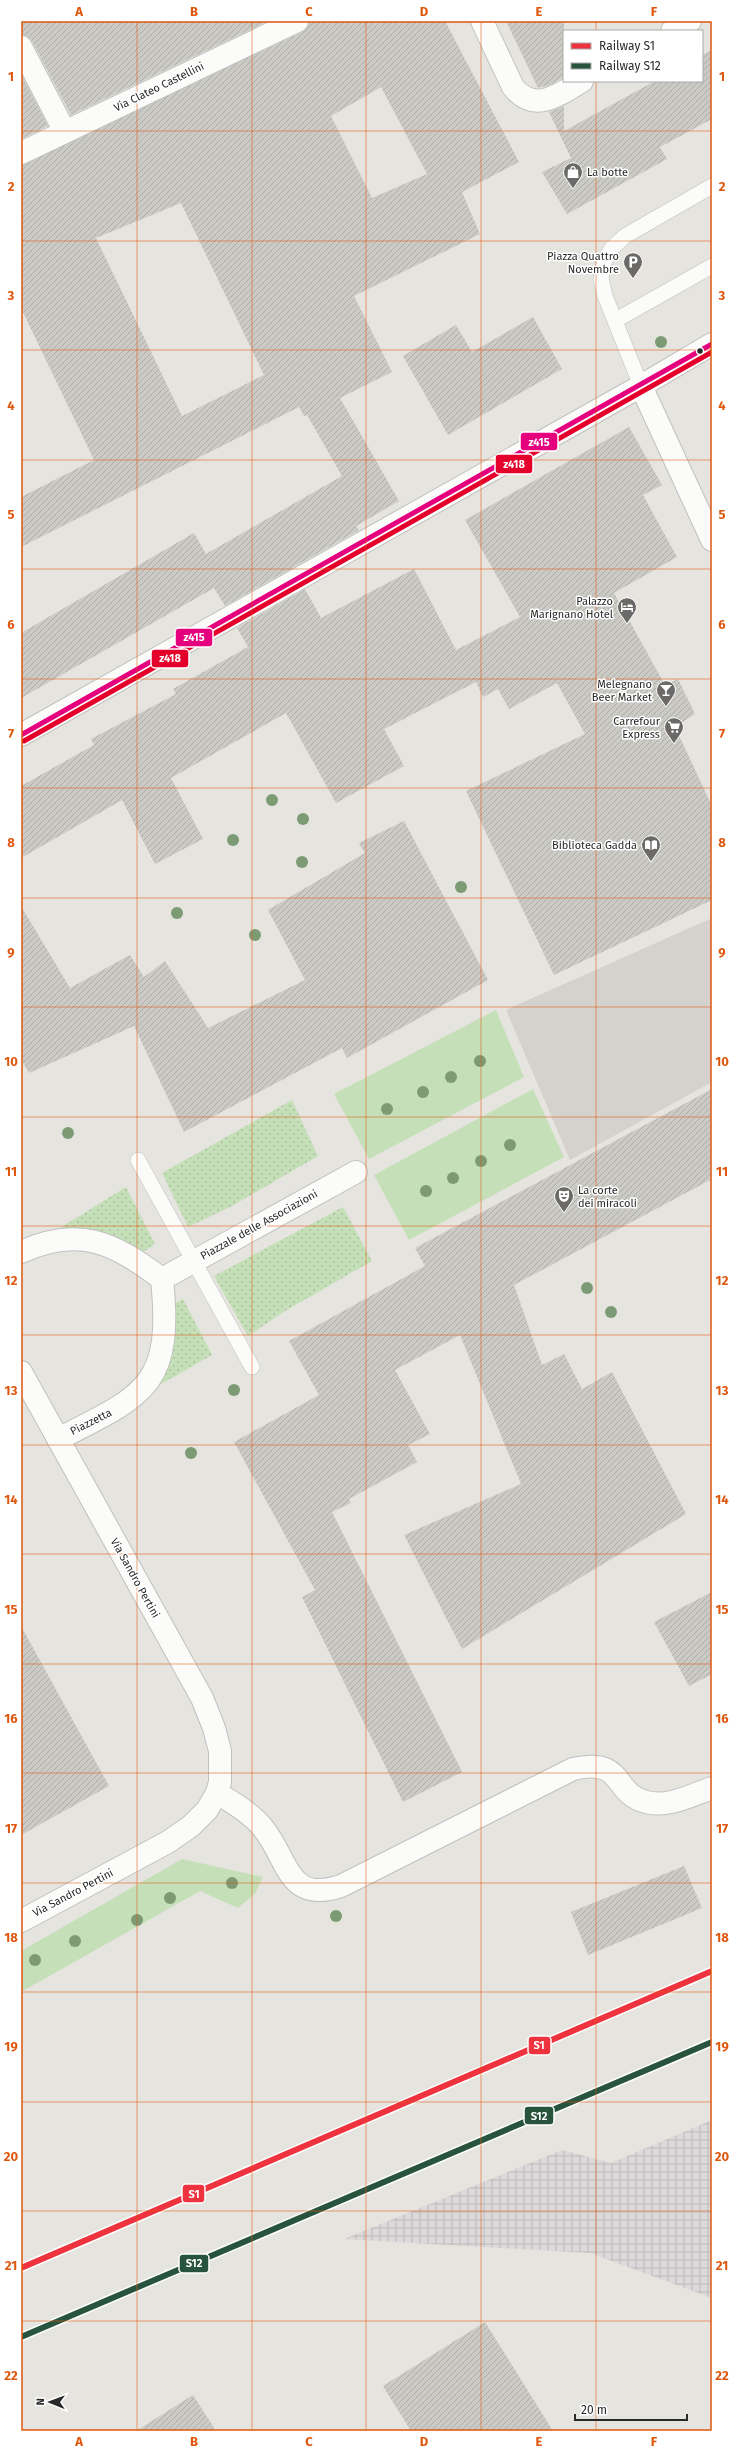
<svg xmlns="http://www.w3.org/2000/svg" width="733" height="2452" font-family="'Fira Sans',sans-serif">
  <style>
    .industrial { fill: url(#industrial-grid) }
    .grass { fill: url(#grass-dots) }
    .park { fill: #c5e0b9 }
    .plaza { fill: #d5d2cd }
    .building { fill: url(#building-hatch); fill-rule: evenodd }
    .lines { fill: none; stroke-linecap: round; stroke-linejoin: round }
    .service-casing { stroke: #c0c0c0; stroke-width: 16 }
    .minor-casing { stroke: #c0c0c0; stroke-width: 24 }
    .service { stroke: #fbfbfa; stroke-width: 15 }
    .minor { stroke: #fbfbfa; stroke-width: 22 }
    .bus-1-casing { stroke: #fff; stroke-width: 8 }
    .bus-2-casing { stroke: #fff; stroke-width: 8 }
    .bus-1 { stroke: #e5007d; stroke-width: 5 }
    .bus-2 { stroke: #e4002b; stroke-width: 5 }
    .rail-1-casing { stroke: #fff; stroke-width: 9 }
    .rail-2-casing { stroke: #fff; stroke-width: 9 }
    .rail-1 { stroke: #ee333e; stroke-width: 6 }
    .rail-2 { stroke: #28543d; stroke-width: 6 }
    .tree { fill: #7c9b74 }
    .grid { fill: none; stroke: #de570d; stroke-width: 1; stroke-opacity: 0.55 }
    .bus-dot { fill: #292929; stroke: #fff; stroke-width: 1.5 }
    .labels { text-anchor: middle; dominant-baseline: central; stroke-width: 3; stroke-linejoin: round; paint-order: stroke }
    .street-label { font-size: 11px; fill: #292929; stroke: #fff }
    .poi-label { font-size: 11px; fill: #292929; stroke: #fff; text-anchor: end }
    .line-badge { stroke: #fff; stroke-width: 1.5 }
    .badge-label { font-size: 11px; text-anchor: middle; font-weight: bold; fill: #fff }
    .neatline { fill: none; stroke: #de570d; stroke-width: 1.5 }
    .grid-label { font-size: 13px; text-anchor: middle; font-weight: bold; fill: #de570d }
  </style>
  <defs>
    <pattern id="industrial-grid" width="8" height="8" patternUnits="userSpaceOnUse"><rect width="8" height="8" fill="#dbd9da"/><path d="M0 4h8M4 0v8" fill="none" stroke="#bcbabb"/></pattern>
    <pattern id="grass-dots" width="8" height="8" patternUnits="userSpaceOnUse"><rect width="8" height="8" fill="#c5e0b9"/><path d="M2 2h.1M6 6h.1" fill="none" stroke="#a9c09f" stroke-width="1.8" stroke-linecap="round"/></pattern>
    <pattern id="building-hatch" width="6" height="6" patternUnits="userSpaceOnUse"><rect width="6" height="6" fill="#cbcac5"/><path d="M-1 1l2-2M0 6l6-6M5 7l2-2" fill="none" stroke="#aeaea9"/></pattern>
  </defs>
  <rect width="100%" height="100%" fill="#e6e4de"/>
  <polygon class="industrial" points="712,2120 712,2298 590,2253 344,2239 562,2150 611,2163"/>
  <g class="grass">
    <polygon points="292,1100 318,1156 232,1206 188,1227 162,1173"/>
    <polygon points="126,1187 155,1244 134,1258 100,1242 23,1251"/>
    <polygon points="343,1207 372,1261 285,1311 248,1336 214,1276"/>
    <polygon points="183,1299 212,1355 124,1405 136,1394 165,1309"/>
  </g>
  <g class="park">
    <polygon points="496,1010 524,1077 369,1159 334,1094"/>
    <polygon points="533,1089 564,1157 409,1240 374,1175"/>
    <polygon points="182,1859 263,1877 255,1894 238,1908 200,1891 21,1992 21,1951"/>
  </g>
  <polygon class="plaza" points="712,918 712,1082 570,1160 506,1010"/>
  <g class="building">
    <polygon points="21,21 268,21 71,115 32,41 27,36 21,35"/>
    <path d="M 309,21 L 445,21 L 519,162 L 462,192 L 480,234 L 354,296 L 392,372 L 340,398 L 399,501 L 356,526 L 359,530 L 225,606 L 214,588 L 21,698 L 21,633 L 194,533 L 206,554 L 342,476 L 307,415 L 304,416 L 299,407 L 21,547 L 21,497 L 94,460 L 21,308 L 21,165 L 302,32 L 307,28 ZM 381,87 L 427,174 L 372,198 L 331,116 ZM 181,203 L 264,375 L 182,416 L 96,238 Z"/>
    <polygon points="506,21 564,21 564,77 550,85 538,88"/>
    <polygon points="712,50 712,119 660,147 667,159 567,214 542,172 571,158 549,112 564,106 564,131 655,81 702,81 702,55"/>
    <polygon points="21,74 48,126 21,139"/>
    <polygon points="533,317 562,369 448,435 403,356 456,325 472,352"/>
    <polygon points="629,427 662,485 643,495 677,557 614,593 665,685 678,679 695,714 675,727 712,806 712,900 554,975 466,791 585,734 557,683 509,709 498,689 483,697 476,682 384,729 404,766 336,803 286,713 171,778 203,839 155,864 122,800 21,858 21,786 94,745 91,739 176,694 173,689 248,647 237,628 305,589 321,618 414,569 456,650 520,617 465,520"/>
    <polygon points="404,821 488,980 347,1058 342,1048 184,1132 134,1026 29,1073 21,1059 21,906 70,988 130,955 144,977 165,961 208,1028 305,980 268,910 365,853 359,843"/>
    <polygon points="712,1089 712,1179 514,1285 542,1365 564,1354 582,1389 612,1372 686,1514 462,1649 404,1535 521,1484 460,1335 395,1370 430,1434 408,1445 417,1462 349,1499 351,1503 332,1512 462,1772 403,1802 302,1597 315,1590 234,1442 319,1395 289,1341 425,1266 415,1248"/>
    <polygon points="712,1592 712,1674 689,1686 654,1622"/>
    <polygon points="21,1626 109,1786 21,1835"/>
    <polygon points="684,1866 702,1908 588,1955 571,1912"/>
    <polygon points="485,2322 553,2431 411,2431 383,2386"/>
    <polygon points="193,2395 216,2431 136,2431"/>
  </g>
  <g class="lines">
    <g class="service-casing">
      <g id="service">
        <polyline points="616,320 712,266"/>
        <polyline points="641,386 605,296 601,279 604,262 611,249 625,236 712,186"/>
        <polyline points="138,1160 252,1367"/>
      </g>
    </g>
    <g class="minor-casing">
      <g id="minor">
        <path d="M 482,21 L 513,87 C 535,114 558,95 582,81"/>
        <polyline points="672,31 690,21"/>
        <polyline points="21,47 65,132"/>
        <polyline points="21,153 297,21"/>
        <polyline points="641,386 712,540"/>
        <polyline points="21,735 641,386 712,344"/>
        <path d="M 21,1252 C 79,1225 114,1243 162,1279 C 173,1385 146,1395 58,1439"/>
        <polyline points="162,1279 356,1172"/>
        <polyline points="21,1372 202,1698 214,1728 220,1751 220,1782 217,1793 207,1810 191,1826 168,1842 21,1921"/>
        <path d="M 217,1793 C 233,1803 251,1813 263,1828 C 289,1860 287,1904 341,1886 L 573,1769 C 626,1757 611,1793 646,1802 C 668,1808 692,1795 712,1788"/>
      </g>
    </g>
    <use href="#service" class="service"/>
    <use href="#minor" class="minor"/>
    <g class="bus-1-casing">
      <polyline id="bus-1" points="21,735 712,344"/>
    </g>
    <g class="bus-2-casing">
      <polyline id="bus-2" points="24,741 712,352"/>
    </g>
    <use href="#bus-1" class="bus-1"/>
    <use href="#bus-2" class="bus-2"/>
    <g class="rail-1-casing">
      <polyline id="rail-1" points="21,2268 712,1971"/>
    </g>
    <g class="rail-2-casing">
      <polyline id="rail-2" points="21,2337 712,2042"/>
    </g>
    <use href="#rail-1" class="rail-1"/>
    <use href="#rail-2" class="rail-2"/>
  </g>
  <g class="tree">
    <circle cx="661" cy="342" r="6"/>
    <circle cx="272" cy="800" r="6"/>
    <circle cx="303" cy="819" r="6"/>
    <circle cx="233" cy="840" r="6"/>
    <circle cx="302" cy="862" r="6"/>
    <circle cx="461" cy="887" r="6"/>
    <circle cx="177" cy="913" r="6"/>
    <circle cx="255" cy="935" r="6"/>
    <circle cx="480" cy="1061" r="6"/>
    <circle cx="451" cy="1077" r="6"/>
    <circle cx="423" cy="1092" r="6"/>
    <circle cx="387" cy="1109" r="6"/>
    <circle cx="68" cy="1133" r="6"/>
    <circle cx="510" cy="1145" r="6"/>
    <circle cx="481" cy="1161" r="6"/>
    <circle cx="453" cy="1178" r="6"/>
    <circle cx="426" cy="1191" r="6"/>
    <circle cx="587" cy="1288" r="6"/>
    <circle cx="611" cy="1312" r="6"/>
    <circle cx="234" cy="1390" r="6"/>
    <circle cx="191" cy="1453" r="6"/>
    <circle cx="232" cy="1883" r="6"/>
    <circle cx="170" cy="1898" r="6"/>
    <circle cx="336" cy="1916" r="6"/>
    <circle cx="137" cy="1920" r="6"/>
    <circle cx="75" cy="1941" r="6"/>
    <circle cx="35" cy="1960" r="6"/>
  </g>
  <path class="grid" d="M 137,21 L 137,2431M 252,21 L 252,2431M 366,21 L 366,2431M 481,21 L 481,2431M 596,21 L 596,31M 596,81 L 596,2431M 21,131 L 712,131M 21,241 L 712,241M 21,350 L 712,350M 21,460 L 712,460M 21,569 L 712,569M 21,679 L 712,679M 21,788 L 712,788M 21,898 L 712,898M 21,1007 L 712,1007M 21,1117 L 712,1117M 21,1226 L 712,1226M 21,1335 L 712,1335M 21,1445 L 712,1445M 21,1554 L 712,1554M 21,1664 L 712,1664M 21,1773 L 712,1773M 21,1883 L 712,1883M 21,1992 L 712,1992M 21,2102 L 712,2102M 21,2211 L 712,2211M 21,2321 L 712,2321"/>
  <defs>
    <g id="shop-pin" transform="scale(1)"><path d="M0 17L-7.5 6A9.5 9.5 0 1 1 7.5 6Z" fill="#6b6a68" stroke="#fff"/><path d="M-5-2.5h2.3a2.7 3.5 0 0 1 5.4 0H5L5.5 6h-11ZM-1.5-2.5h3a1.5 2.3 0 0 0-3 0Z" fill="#fff"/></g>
    <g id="parking-pin" transform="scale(1)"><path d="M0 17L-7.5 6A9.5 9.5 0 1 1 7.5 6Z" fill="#6b6a68" stroke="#fff"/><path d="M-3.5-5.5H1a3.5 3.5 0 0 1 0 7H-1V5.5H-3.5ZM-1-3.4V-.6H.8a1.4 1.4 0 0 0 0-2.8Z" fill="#fff"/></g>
    <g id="hotel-pin" transform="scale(1)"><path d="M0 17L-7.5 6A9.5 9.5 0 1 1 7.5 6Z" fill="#6b6a68" stroke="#fff"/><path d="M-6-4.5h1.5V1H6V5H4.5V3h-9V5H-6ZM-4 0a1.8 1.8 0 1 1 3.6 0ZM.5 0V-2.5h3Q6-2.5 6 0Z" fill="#fff"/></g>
    <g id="bar-pin" transform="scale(1)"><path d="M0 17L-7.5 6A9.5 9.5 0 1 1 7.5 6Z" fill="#6b6a68" stroke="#fff"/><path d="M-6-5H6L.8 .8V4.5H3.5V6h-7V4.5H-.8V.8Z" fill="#fff"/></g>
    <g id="supermarket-pin" transform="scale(1)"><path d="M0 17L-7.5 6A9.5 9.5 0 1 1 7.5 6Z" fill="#6b6a68" stroke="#fff"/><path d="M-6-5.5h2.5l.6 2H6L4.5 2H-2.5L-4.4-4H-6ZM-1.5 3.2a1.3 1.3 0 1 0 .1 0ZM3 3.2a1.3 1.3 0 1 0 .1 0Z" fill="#fff"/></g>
    <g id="library-pin" transform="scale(1)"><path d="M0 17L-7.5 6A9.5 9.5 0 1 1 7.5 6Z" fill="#6b6a68" stroke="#fff"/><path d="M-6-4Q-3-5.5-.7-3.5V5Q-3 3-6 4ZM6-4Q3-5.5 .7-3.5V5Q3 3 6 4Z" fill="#fff"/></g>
    <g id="theatre-pin" transform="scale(1)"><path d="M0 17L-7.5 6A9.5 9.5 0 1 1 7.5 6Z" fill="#6b6a68" stroke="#fff"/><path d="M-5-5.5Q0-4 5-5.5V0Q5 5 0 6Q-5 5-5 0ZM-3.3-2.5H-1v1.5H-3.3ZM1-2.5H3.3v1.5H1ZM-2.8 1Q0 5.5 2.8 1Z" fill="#fff"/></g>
  </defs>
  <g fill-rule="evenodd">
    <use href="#shop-pin" x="573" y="172"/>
    <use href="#parking-pin" x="633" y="262"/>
    <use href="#hotel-pin" x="627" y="607"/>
    <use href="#bar-pin" x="666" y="690"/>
    <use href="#supermarket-pin" x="674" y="727"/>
    <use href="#library-pin" x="651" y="845"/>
    <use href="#theatre-pin" x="564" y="1196"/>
  </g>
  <circle class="bus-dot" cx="700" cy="351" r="3.5"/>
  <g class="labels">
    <g class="street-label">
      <text transform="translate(159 87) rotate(-26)">Via Clateo Castellini</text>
      <text transform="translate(259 1225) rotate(-29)">Piazzale delle Associazioni</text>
      <text transform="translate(91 1422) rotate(-27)">Piazzetta</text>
      <text transform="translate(135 1578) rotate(61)">Via Sandro Pertini</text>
      <text transform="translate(73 1893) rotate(-28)">Via Sandro Pertini</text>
    </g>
    <g class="poi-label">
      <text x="587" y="172" text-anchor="start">La botte</text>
      <text x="619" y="256">Piazza Quattro<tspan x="619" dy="13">Novembre</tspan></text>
      <text x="613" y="601">Palazzo<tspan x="613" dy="13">Marignano Hotel</tspan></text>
      <text x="652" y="684">Melegnano<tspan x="652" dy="13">Beer Market</tspan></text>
      <text x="660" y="721">Carrefour<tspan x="660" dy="13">Express</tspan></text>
      <text x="637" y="845">Biblioteca Gadda</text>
      <text x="578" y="1190" text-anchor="start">La corte<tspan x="578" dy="13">dei miracoli</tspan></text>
    </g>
  </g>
  <g class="line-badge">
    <rect x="520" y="432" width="38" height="19" rx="4" fill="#e5007d"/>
    <rect x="495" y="454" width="38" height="20" rx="4" fill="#e4002b"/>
    <rect x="175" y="628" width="38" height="19" rx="4" fill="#e5007d"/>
    <rect x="151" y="649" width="38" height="19" rx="4" fill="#e4002b"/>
    <rect x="528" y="2036" width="23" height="19" rx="4" fill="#ee333e"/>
    <rect x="524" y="2106" width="30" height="19" rx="4" fill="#28543d"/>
    <rect x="182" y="2184" width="23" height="19" rx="4" fill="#ee333e"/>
    <rect x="179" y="2254" width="30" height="19" rx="4" fill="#28543d"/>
  </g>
  <g class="badge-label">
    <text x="539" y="446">z415</text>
    <text x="514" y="468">z418</text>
    <text x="194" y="641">z415</text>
    <text x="170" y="662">z418</text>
    <text x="539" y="2049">S1</text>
    <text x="539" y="2120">S12</text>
    <text x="194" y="2198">S1</text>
    <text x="194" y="2267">S12</text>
  </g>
  <rect width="733" height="2452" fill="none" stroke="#ffffff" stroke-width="44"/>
  <rect x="563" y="30" width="140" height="52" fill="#ffffff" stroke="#a9a9a9"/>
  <rect x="571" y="43" width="20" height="6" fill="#ee333e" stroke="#a9a9a9"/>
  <text x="599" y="50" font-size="12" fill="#292929">Railway S1</text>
  <rect x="571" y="63" width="20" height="6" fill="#28543d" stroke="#a9a9a9"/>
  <text x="599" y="70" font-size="12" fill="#292929">Railway S12</text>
  <g transform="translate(50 2402) rotate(271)" stroke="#ffffff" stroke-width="3" paint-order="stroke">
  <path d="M0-3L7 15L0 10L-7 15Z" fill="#292929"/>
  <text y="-6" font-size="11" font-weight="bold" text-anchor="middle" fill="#292929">N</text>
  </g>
  <path d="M575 2414v6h112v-6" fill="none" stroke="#292929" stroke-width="2"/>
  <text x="581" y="2414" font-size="12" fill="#292929" stroke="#ffffff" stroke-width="3" paint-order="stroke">20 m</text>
  <rect x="22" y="22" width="689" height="2408" class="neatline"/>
  <g class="grid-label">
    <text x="79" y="16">A</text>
    <text x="194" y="16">B</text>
    <text x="309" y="16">C</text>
    <text x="424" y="16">D</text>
    <text x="539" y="16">E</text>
    <text x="654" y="16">F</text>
    <text x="11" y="81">1</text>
    <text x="722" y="81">1</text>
    <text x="11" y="191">2</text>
    <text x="722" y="191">2</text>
    <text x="11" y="300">3</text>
    <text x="722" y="300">3</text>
    <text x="11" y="410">4</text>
    <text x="722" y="410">4</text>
    <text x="11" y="519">5</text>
    <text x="722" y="519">5</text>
    <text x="11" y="629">6</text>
    <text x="722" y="629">6</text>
    <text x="11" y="738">7</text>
    <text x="722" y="738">7</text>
    <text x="11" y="847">8</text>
    <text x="722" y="847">8</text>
    <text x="11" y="957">9</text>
    <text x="722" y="957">9</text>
    <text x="11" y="1066">10</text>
    <text x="722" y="1066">10</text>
    <text x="11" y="1176">11</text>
    <text x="722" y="1176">11</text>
    <text x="11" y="1285">12</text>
    <text x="722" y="1285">12</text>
    <text x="11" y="1395">13</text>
    <text x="722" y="1395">13</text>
    <text x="11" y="1504">14</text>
    <text x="722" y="1504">14</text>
    <text x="11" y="1614">15</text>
    <text x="722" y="1614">15</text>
    <text x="11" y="1723">16</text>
    <text x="722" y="1723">16</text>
    <text x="11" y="1833">17</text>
    <text x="722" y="1833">17</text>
    <text x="11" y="1942">18</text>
    <text x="722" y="1942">18</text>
    <text x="11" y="2051">19</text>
    <text x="722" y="2051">19</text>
    <text x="11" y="2161">20</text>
    <text x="722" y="2161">20</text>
    <text x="11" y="2270">21</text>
    <text x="722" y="2270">21</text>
    <text x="11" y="2380">22</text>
    <text x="722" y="2380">22</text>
    <text x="79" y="2446">A</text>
    <text x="194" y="2446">B</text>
    <text x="309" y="2446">C</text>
    <text x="424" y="2446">D</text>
    <text x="539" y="2446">E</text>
    <text x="654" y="2446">F</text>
  </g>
</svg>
